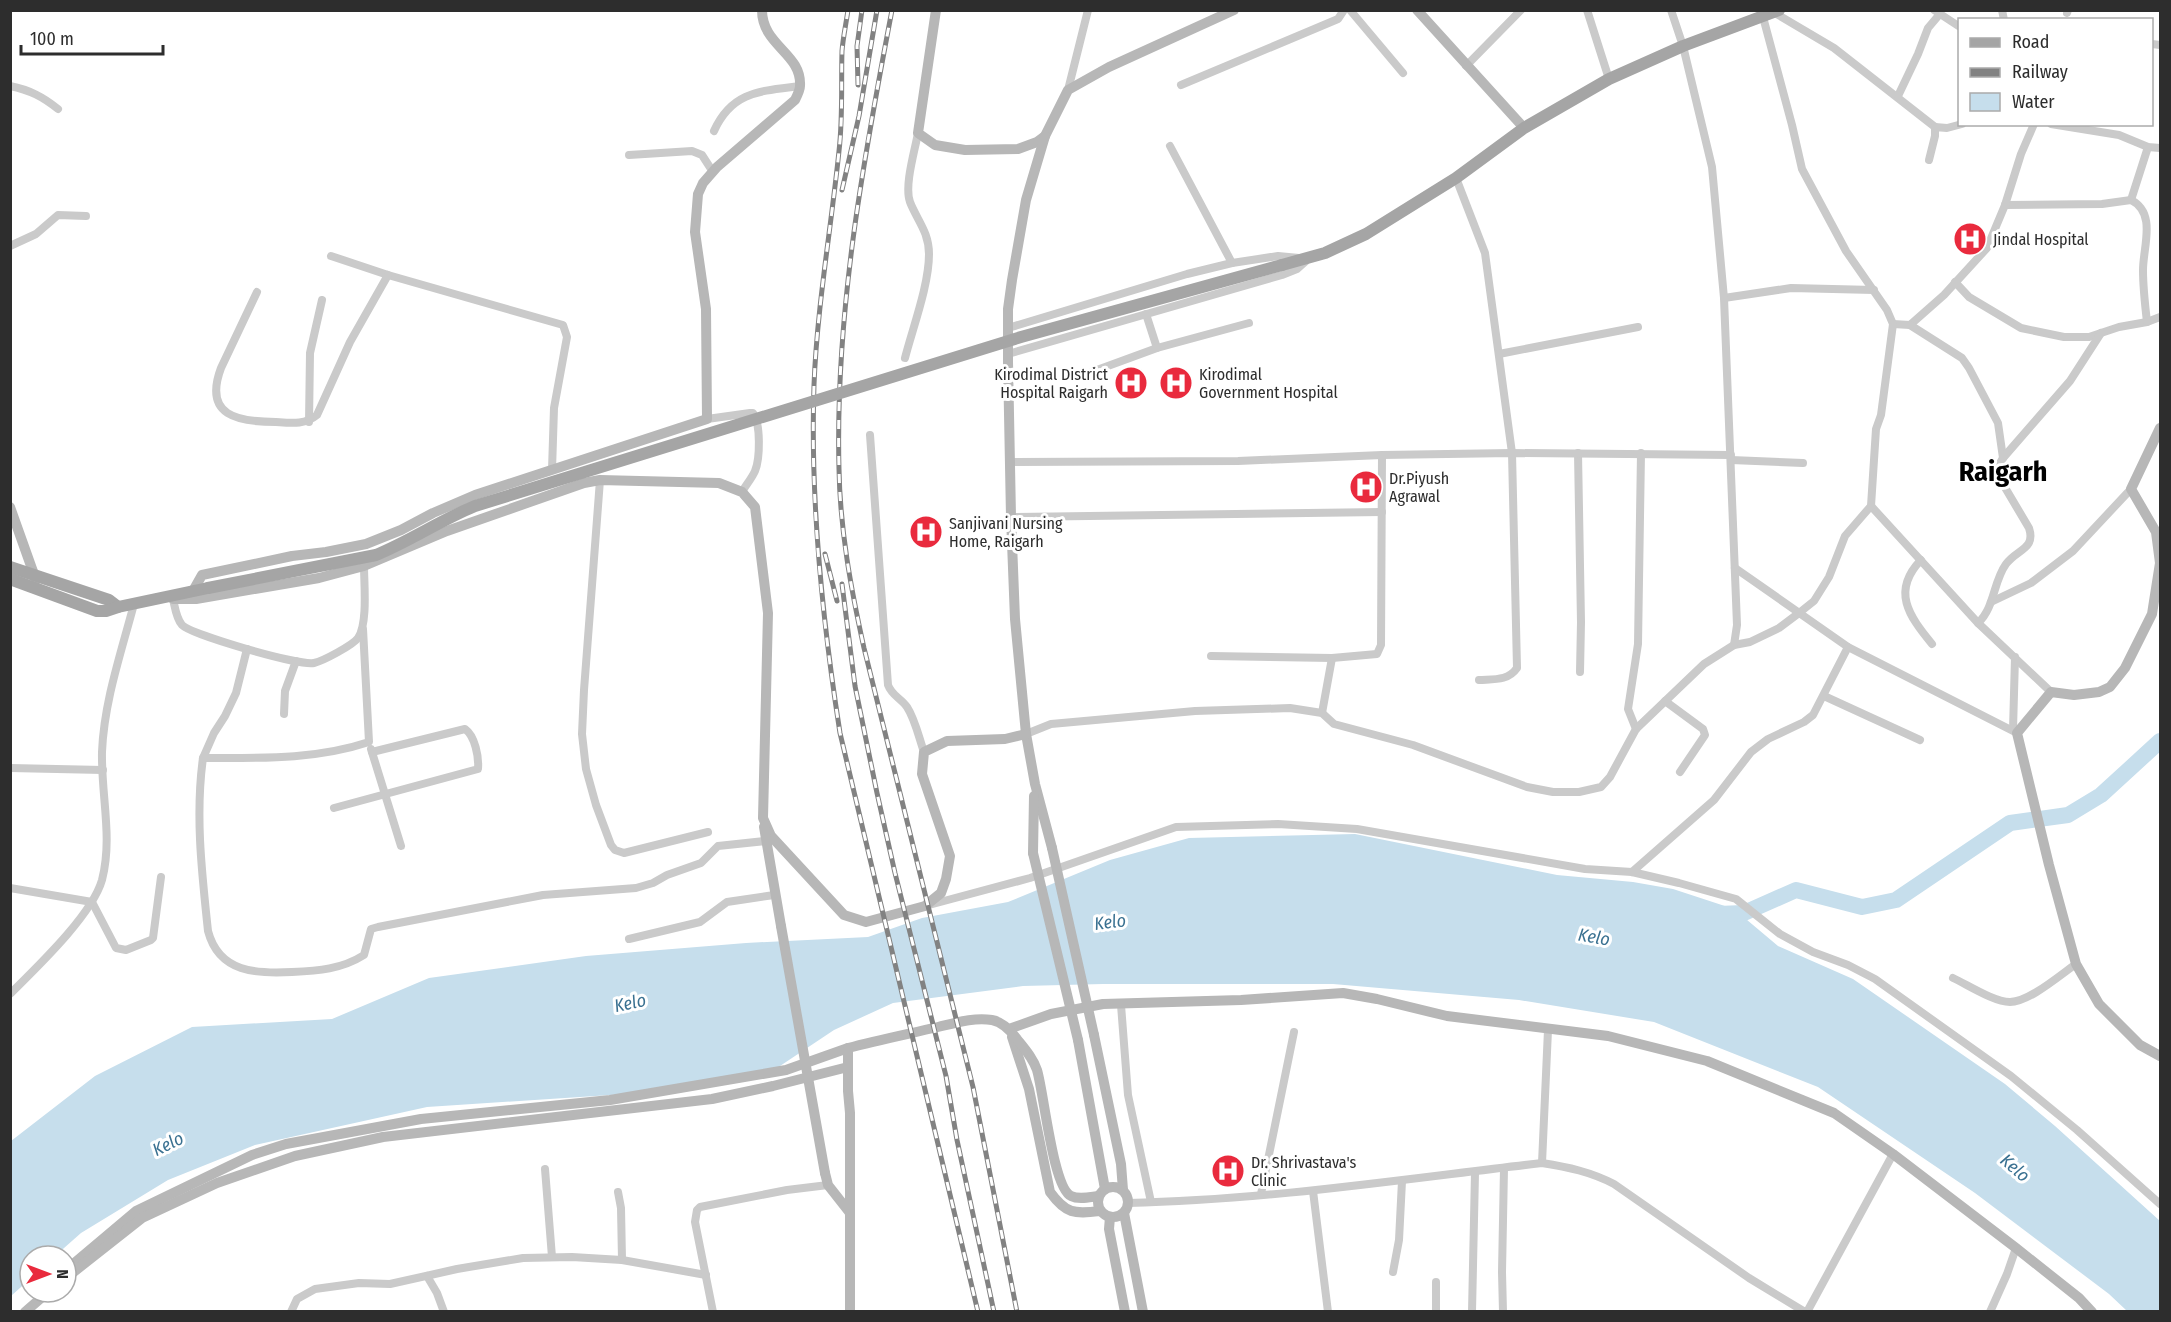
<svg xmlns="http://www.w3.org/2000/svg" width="2171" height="1322" font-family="'Fira Sans Condensed',sans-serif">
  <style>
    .water { fill: #c6deec }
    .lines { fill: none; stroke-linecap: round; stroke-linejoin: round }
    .river { stroke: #c6deec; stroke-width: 16 }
    .street { stroke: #cacaca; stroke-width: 8 }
    .secondary { stroke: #b7b7b7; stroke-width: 10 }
    .primary { stroke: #a5a5a5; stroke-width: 12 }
    .rail-casing { stroke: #828282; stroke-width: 5 }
    .rail { stroke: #fff; stroke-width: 3; stroke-dasharray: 9; stroke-linecap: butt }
    .secondary-bridge { stroke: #b7b7b7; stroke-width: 10 }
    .primary-bridge { stroke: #a5a5a5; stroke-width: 12 }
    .labels { text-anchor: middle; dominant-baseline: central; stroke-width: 6; stroke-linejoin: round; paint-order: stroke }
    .poi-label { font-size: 16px; fill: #2d2d2d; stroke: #fff; text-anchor: start }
    .water-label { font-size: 18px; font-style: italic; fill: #3a7191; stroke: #fff }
    .town-label { font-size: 28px; font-weight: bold; fill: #000; stroke: #fff }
  </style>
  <rect width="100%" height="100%" fill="#fff"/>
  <polygon class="water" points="1355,834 1557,875 1633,882 1673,889 1734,909 1778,946 1853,979 2005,1084 2055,1126 2160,1221 2160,1311 2127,1311 2109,1294 1975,1193 1818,1087 1654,1022 1519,1000 1333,984 1103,984 1023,986 893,1003 834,1030 774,1070 656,1092 427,1107 255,1145 168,1180 81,1233 55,1256 30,1256 30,1279 11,1296 11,1141 95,1076 192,1027 332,1019 429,978 586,956 746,943 868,937 922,918 1008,902 1110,860 1189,838"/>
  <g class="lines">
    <polyline class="river" points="1718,914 1744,913 1796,890 1862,907 1896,900 2010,823 2068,815 2101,795 2160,741"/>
    <g class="street">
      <polyline points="1350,10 1403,73"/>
      <polyline points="1587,10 1609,79"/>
      <polyline points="1934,10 1960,27"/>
      <polyline points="2002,10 2004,20"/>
      <polyline points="1775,13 1834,48 1935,127"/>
      <polyline points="2067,13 2068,10"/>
      <polyline points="2152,44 2160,45"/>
      <polyline points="1466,66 1521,10"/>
      <polyline points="1181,85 1338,19 1344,10"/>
      <path d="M 10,86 C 30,90 43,97 58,109"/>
      <polyline points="1068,90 1088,10"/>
      <polyline points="1898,96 1918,54 1928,28 1939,15"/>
      <polyline points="2051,124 2119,135 2148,147 2160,148"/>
      <path d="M 714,131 C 732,91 761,91 800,86"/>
      <polyline points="1170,146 1232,263 1278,256 1299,258"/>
      <polyline points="629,155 692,151 702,155 713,172"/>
      <polyline points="1929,160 1935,136 1935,127 1947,128 1962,124"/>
      <path d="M 1456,178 L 1485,253 L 1512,453 L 1517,668 C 1508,681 1494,679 1479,680"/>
      <polyline points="2005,205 2102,204 2131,200"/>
      <polyline points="10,246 36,234 58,215 86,216"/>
      <polyline points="331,256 388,275 563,325 567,337 554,408 552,470"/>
      <polyline points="1955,282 1969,297 2021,328 2064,337 2089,337 2119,327 2147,322 2160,317"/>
      <path d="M 257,292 L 221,368 C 203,416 238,422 276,422 C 291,423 305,425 317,415 L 350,342 L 388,275"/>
      <polyline points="1724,298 1791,288 1874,290"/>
      <polyline points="1146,314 1157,348"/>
      <path d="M 2147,322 C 2145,305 2143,287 2143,270 C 2143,247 2157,213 2131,200 L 2148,147"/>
      <polyline points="1893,324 1910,325 1944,295 1987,248 2005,205 2021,154 2034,124"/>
      <polyline points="1910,325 1962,358 1969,368 1998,423 2003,458"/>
      <polyline points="1008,328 1187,274 1232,263"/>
      <polyline points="1008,354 1282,275 1297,269 1306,261"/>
      <polyline points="1499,354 1638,327"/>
      <path d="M 905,358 C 913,327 929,285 929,254 C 929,232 917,220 910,202 C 904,186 915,150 918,133"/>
      <polyline points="1086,374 1157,348 1249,323"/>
      <path d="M 707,419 L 750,413 L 753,413 C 761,424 760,459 755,471 C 752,478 746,485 742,492"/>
      <polyline points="309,422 310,353 322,300"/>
      <path d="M 870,435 L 888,685 C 892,696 901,698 907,707 C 915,719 919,738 924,752"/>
      <polyline points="1578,453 1581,622 1580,672"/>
      <polyline points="1731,460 1803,463"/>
      <polyline points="1010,462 1238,461 1382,455 1512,453 1731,455"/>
      <polyline points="600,480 584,690 582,734 586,769 596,805 611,845 615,850 624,853 708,832"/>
      <polyline points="1871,506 1978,623 2051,692"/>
      <polyline points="1011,517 1382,512"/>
      <path d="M 1921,560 C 1891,591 1909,616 1932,644"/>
      <polyline points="1735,568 1848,647 2017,733"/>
      <path d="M 173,599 C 175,607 176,618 182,625 C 192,635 299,666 314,663 C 323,661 353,645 358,638 C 368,624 364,583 364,566"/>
      <polyline points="1991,602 2031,583 2073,551 2131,489"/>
      <path d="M 1978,623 C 1995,607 1993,582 2006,564 C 2017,549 2036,549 2029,528 L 1997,474 L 1997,468 L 2003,458 L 2070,381 L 2101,333"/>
      <path d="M 363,629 L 369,742 C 315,760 259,758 203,758 C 195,815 202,874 208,931 C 219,973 257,974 292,972 C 318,971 342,969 364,955 L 371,929 L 378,927 L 543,895 L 636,888 L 653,883 L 667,875 L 701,863 L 718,846 L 765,841"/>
      <polyline points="1734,645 1750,642 1779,628 1799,613 1814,601 1829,577 1845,536 1871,506 1876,429 1881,415 1893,324 1887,310 1846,251 1802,169 1792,125 1763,17"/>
      <polyline points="1211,656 1332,658 1377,654 1381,645 1382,455"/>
      <polyline points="1824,696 1920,740"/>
      <polyline points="1665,701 1703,729 1705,735 1680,772"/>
      <polyline points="1322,713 1332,658"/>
      <polyline points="284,714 285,691 296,661"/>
      <polyline points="1636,729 1628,709 1638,644 1641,453"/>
      <polyline points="2013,730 2015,657"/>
      <polyline points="1026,734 1051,724 1195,711 1290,708 1322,713 1334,724 1413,745 1527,787 1553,792 1579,792 1601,787 1610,777 1636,729 1704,664 1734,645 1737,625 1724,298 1712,167 1683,46 1671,10"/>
      <polyline points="371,749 401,846"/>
      <polyline points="203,758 214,733 225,716 236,693 247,649"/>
      <polyline points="10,768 103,770"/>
      <path d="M 334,808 L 478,769 C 479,757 475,736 465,729 L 372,752"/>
      <polyline points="1632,872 1714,800 1751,752 1768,739 1804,722 1813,715 1848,647"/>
      <polyline points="10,888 92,902 116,948 126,950 151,940 153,938 161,877"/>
      <polyline points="929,905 1030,878 1176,827 1278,824 1357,829 1585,869 1632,872 1679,883 1736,899 1780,934 1813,952 1848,965 1875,979 2011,1076 2077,1130 2160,1204"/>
      <polyline points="629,939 700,922 727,902 774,895"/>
      <path d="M 1953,978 C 1968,985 1994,1002 2010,1002 C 2029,1002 2060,975 2076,964"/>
      <path d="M 10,994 C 37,967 92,915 102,880 C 113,838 101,795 102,752 C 104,702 121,653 134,604"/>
      <polyline points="1121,1005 1128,1095 1151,1202"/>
      <polyline points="1542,1163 1548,1030"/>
      <polyline points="545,1169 552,1257"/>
      <polyline points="1313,1191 1328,1312"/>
      <polyline points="618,1192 621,1208 622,1260"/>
      <polyline points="1261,1194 1294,1032"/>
      <path d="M 1128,1203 C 1267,1200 1404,1179 1542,1163 C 1568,1167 1591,1172 1614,1184 L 1749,1278 L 1805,1312"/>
      <polyline points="1393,1272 1399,1240 1402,1181"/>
      <polyline points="427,1276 437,1293 444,1312"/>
      <polyline points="1436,1282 1436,1312"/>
      <polyline points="291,1312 297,1299 315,1289 359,1283 390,1284 457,1269 523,1258 572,1257 622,1260 706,1275"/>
      <polyline points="713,1312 695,1222 697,1210 700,1207 787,1190 828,1185"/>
      <polyline points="1472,1312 1475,1173"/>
      <polyline points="1503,1312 1502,1272 1504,1168"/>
      <polyline points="1807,1312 1893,1154"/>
      <polyline points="1990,1312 2007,1274 2016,1248"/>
    </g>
    <g class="secondary">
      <polyline points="936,10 918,133 935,145 965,150 1018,149 1037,142 1045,136 1068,90 1109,67 1234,10"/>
      <polyline points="1417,10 1524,128"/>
      <polyline points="1045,136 1026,200 1012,280 1008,309 1008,362 1011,517 1015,619 1026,734 1035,784 1052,848"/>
      <polyline points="2160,428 2131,489 2156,532 2160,563 2152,614 2125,668 2110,687 2099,692 2074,695 2051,692 2017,733 2049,865 2076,964 2099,1004 2140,1045 2160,1056"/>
      <polyline points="10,507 36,580"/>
      <path d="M 193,591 L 202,575 L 292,556 L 326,552 L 366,544 L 401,530 L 433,513 L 475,495 L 707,419 L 706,309 L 695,232 L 698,194 L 703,183 L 717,167 L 795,100 C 797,96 800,90 800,86 C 802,53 762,46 762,10"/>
      <polyline points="173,599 196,599 319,578 364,566 447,531 584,483 600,480 719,483 742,492 755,507 768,613 763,818 771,836 844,915 866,922 925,906 941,893 946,879 950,856 922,774 924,752 947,741 1005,739 1026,734"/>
      <polyline points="764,827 781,926"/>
      <polyline points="1033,853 1034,796"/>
      <polyline points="1009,1029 1051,1014 1103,1004 1241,1000 1343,993 1377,999 1447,1016 1608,1036 1707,1061 1834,1113 1893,1154 2016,1248 2079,1298 2092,1312"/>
      <polyline points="1094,1035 1121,1164 1123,1190"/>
      <path d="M 1012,1037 L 1029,1089 L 1050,1192 C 1066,1214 1074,1214 1100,1211"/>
      <polyline points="1078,1040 1105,1189"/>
      <polyline points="825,1173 828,1185 850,1213"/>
      <circle cx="1113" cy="1202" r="15"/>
      <polyline points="1124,1213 1143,1312"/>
      <polyline points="1110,1217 1109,1229 1125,1312"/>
      <polyline points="66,1270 136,1211 252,1155 286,1144 421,1119 610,1100 786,1070 848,1048"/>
      <polyline points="66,1278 142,1218 217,1183 295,1156 383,1137 712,1099 773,1086 848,1067"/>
      <polyline points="25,1312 48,1292"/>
      <path d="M 850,1312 L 850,1113 L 848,1091 L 848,1048 C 878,1040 908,1034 938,1027 C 955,1023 974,1017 992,1020 C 1003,1022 1011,1031 1017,1039 C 1025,1049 1033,1058 1037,1070 C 1044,1093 1053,1188 1071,1196 C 1079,1200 1090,1197 1099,1196"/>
    </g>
    <g class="primary">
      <polyline points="1282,265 1325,253 1366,234 1456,178 1524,128 1609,79 1683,46 1779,10"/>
      <polyline points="10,567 109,600 118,607"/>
      <polyline points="10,579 97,611 106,611 118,607 208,588"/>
    </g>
    <g class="rail-casing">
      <g id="rail">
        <path d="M 848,10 C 846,24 843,38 842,51 C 841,84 843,117 839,151 C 831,229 817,307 814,385 C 810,502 822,618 840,733 L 978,1312"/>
        <path d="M 892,10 C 863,162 835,314 839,469 C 840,530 851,589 864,648 L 973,1087 L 1017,1312"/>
        <polyline points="858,85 857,46 862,10"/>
        <polyline points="842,190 859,116 877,10"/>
        <polyline points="825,554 837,601"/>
        <polyline points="842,584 855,686 877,793 895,873 946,1076 957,1140 994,1312"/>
      </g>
    </g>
    <use href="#rail" class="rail"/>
    <g class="secondary-bridge">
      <polyline points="1052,848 1094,1035"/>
      <polyline points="1033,853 1078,1040"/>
      <polyline points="781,926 825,1173"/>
    </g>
    <path class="primary-bridge" d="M 208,588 L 376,555 C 410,541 441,520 475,506 L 1021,337 L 1282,265"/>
  </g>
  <defs>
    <g id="hospital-disc" transform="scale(1.725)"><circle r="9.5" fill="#e92a3d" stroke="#fff"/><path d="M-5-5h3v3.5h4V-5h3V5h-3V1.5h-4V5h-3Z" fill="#fff"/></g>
  </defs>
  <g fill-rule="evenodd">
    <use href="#hospital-disc" x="1970" y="239"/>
    <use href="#hospital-disc" x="1131" y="383"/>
    <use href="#hospital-disc" x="1176" y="383"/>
    <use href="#hospital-disc" x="1366" y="487"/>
    <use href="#hospital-disc" x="926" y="532"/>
    <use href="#hospital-disc" x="1228" y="1171"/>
  </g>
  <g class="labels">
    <g class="poi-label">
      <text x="1993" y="239">Jindal Hospital</text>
      <text x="1108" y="374" text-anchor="end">Kirodimal District<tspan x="1108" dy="18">Hospital Raigarh</tspan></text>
      <text x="1199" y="374">Kirodimal<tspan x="1199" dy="18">Government Hospital</tspan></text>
      <text x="1389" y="478">Dr.Piyush<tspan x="1389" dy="18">Agrawal</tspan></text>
      <text x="949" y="523">Sanjivani Nursing<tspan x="949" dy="18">Home, Raigarh</tspan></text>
      <text x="1251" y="1162">Dr. Shrivastava's<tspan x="1251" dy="18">Clinic</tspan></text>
    </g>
    <g class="water-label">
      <text transform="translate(1110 922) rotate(-7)">Kelo</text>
      <text transform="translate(1594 937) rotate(10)">Kelo</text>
      <text transform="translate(630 1003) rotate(-12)">Kelo</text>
      <text transform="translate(168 1144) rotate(-26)">Kelo</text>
      <text transform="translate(2015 1168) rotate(41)">Kelo</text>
    </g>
    <g class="town-label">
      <text x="2003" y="471">Raigarh</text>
    </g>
  </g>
  <rect width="2171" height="1322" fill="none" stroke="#2d2d2d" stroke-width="24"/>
  <rect x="1958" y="18" width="195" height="108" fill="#ffffff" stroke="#ababab" stroke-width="1.5"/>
  <rect x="1970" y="38" width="30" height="9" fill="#a5a5a5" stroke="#ababab" stroke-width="1.5"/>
  <text x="2012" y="48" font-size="18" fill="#2d2d2d">Road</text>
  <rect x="1970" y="68" width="30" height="9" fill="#828282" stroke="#ababab" stroke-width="1.5"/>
  <text x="2012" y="78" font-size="18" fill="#2d2d2d">Railway</text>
  <rect x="1970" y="93" width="30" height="18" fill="#c6deec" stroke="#ababab" stroke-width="1.5"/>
  <text x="2012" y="108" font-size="18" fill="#2d2d2d">Water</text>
  <g transform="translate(48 1274) rotate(90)"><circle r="28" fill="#ffffff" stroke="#ababab" stroke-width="1.5"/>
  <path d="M0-4.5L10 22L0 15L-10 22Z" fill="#e92a3d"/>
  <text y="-9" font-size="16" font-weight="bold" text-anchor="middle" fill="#2d2d2d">N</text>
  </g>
  <path d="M21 45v9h142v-9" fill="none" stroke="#2d2d2d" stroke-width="3"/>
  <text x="30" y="45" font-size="18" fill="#2d2d2d" stroke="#ffffff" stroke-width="4.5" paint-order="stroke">100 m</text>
</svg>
